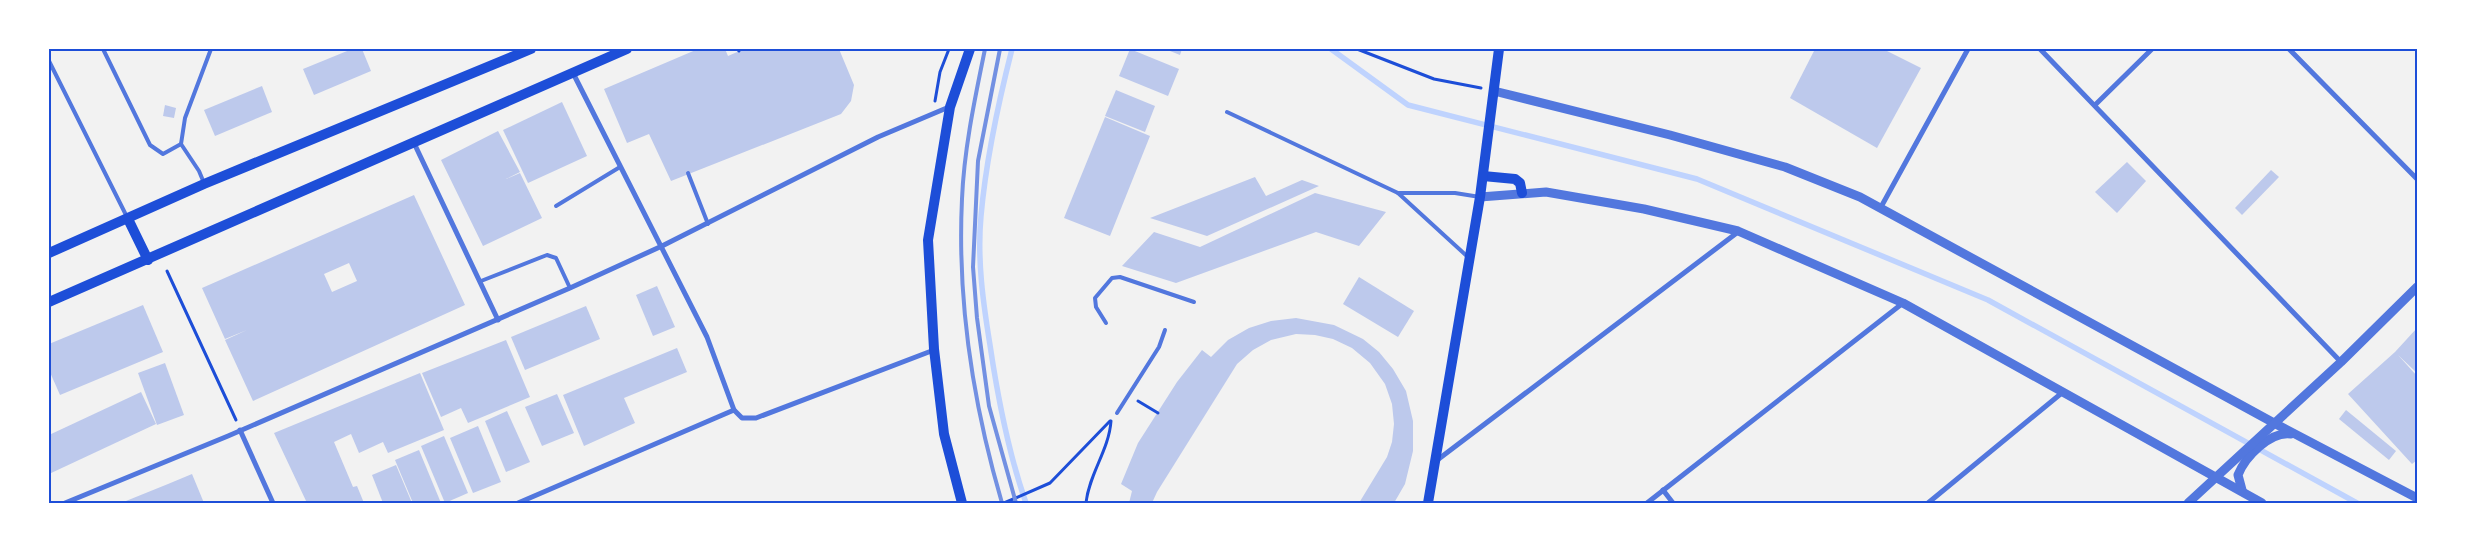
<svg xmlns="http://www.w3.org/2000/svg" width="2466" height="552" font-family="'Varela Round',sans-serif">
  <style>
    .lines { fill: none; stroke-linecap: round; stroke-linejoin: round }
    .stream { stroke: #bfd3fe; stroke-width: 5.5 }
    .building { fill: #bdc9ec; fill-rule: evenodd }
    .path { stroke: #1d4ed8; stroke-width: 3 }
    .service { stroke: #5277de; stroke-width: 4 }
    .minor { stroke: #5277de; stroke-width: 5 }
    .tertiary { stroke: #5277de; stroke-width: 9 }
    .secondary { stroke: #1d4ed8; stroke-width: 10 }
    .rail { stroke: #7290e2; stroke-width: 4 }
    .neatline { fill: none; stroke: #1d4ed8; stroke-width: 2 }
  </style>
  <rect width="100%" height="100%" fill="#f2f2f2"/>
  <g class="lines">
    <g class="stream">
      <path d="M 1012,49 C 998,104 986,159 981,216 C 977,259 983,302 990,345 C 998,399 1008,452 1026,503"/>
      <polyline points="1331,49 1408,105 1697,179 1988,300 2357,503"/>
    </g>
  </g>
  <g class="building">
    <polygon points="352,49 362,49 371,71 314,95 303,69"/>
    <polygon points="698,49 725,49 728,56 744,49 839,49 854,85 851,101 841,114 671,181 649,134 627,143 604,89"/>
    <polygon points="1130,49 1179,69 1168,96 1119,76"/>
    <polygon points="1165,49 1182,49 1180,55"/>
    <polygon points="1815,49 1883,49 1921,68 1877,148 1790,98"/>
    <polygon points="262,86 272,112 215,136 204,110"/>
    <polygon points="1116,90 1155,106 1145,132 1105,116"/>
    <polygon points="562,102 587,156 528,183 503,130"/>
    <polygon points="165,105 176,108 174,118 163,116"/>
    <polygon points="1105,117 1150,136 1110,236 1064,218"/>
    <polygon points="498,131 520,172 506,179 520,173 542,218 483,246 441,160"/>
    <polygon points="2127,162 2146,181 2117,213 2095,192"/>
    <polygon points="2271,170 2279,177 2242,215 2235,208"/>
    <polygon points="1255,177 1266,196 1302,180 1319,186 1207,236 1150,218"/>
    <polygon points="1315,193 1386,212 1359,246 1316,232 1176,283 1122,266 1154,232 1200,247"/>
    <path d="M 414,195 L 465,305 L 253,401 L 225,340 L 247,330 L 225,339 L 202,288 ZM 349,263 L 357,281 L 332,292 L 324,274 Z"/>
    <polygon points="1359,277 1414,311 1398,337 1343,304"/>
    <polygon points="657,286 675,327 653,336 636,295"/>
    <polygon points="143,305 163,352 60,395 49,370 49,344"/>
    <polygon points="586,306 600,339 525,370 511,337"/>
    <polygon points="1296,318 1334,325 1363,339 1379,352 1393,369 1406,391 1413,421 1413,451 1405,484 1394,503 1359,503 1387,457 1392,442 1394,424 1392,404 1385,384 1370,363 1352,348 1333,339 1315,335 1296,334 1271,340 1253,350 1237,364 1157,492 1152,503 1129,503 1132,491 1121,484 1138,443 1177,382 1202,350 1211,357 1228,340 1249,328 1271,321"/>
    <polygon points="2417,328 2417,373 2398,355 2417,376 2417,460 2412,464 2348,394 2395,352"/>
    <polygon points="506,340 530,397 468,423 461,408 441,417 422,373"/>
    <polygon points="677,348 687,372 624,398 635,423 584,446 563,395"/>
    <polygon points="165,363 184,415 157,425 138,373"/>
    <polygon points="420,373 444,430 388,453 383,442 359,453 351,434 334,442 353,487 357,486 364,503 307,503 274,433"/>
    <polygon points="141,392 156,424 49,474 49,435"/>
    <polygon points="557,394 574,433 542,446 525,407"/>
    <polygon points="2346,410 2396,451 2389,460 2339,419"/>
    <polygon points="507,411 530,462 506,472 485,421"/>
    <polygon points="478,426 501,482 473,493 450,438"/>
    <polygon points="444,436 468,493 445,503 421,446"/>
    <polygon points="419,450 441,503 413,503 395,460"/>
    <polygon points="396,465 412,503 383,503 372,475"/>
    <polygon points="192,474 204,503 121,503 168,484"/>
  </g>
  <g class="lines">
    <g class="path">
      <polyline points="737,49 739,51"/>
      <polyline points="1357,49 1434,79 1481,88"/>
      <polyline points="935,101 940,72 949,49"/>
      <polyline points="167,271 236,420"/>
      <polyline points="1138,401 1158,413"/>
      <polyline points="1004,503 1050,483 1110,421"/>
      <path d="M 1086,503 C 1089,474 1109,450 1111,421"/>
    </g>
    <g class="service">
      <polyline points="103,49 150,145 163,154 181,144"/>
      <polyline points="49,61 127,217"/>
      <polyline points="1227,112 1398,193 1469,258"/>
      <polyline points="688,173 708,224"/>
      <polyline points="204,183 199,171 181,144 185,118 211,49"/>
      <polyline points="1398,193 1455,193 1480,197"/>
      <polyline points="556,206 620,167"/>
      <polyline points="481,281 547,255 556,258 570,288"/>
      <polyline points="1106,323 1096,307 1095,298 1112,278 1120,277 1194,302"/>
      <polyline points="1117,413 1159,347 1165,330"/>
    </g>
    <g class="minor">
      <polyline points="2040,49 2341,362"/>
      <polyline points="2289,49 2417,179"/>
      <polyline points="573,73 707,337 734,410"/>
      <polyline points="2095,105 2152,49"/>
      <polyline points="414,143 498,320"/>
      <polyline points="1881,207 1968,49"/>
      <polyline points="240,430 273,503"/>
      <polyline points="1436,461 1738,232"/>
      <polyline points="1663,490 1673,503"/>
      <polyline points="65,503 228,436 570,288 662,246 878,137 949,107"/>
      <polyline points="518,503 734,410 742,418 756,418 934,350"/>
      <polyline points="1647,503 1903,303"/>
      <polyline points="1928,503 2063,392"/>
    </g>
    <g class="tertiary">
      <polyline points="1494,91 1670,135 1785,167 1860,197 2274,423 2417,498"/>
      <polyline points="1480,197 1546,192 1644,209 1738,231 1903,303 2262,503"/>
      <path d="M 2242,490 L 2238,475 C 2245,457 2270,431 2291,434"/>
      <polyline points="2188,503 2341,362 2417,287"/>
    </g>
    <g class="secondary">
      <polyline points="1483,176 1515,179 1520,183 1522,193"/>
      <polyline points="128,219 148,260"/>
      <polyline points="49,253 204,184 531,49"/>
      <polyline points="49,302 627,49"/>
      <polyline points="962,503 944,434 934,349 928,240 950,107 970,49"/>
      <polyline points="1428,503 1480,197 1499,49"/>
    </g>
    <g class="rail">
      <path d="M 985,49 C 975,98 964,149 962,199 C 957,303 973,404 1002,503"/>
      <polyline points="1000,49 978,161 973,267 977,318 989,406 1016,503"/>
    </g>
  </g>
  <rect width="2466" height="552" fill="none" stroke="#ffffff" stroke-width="100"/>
  <rect x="50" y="50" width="2366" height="452" class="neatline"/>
</svg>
